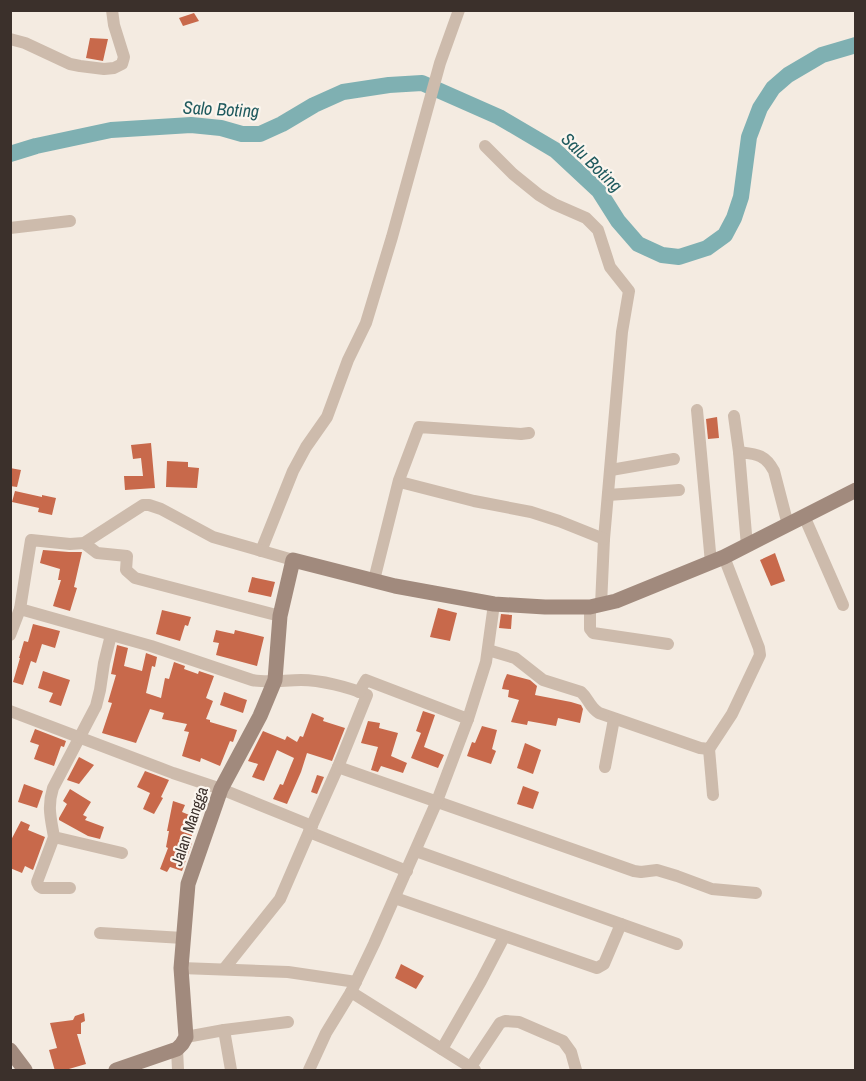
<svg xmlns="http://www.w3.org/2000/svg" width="866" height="1081" font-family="'Archivo Narrow',sans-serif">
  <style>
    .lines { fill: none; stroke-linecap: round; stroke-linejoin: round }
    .river { stroke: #7fb0b2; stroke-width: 16 }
    .building { fill: #c8694b }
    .street { stroke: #cdbbac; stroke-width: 12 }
    .secondary { stroke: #a18a7d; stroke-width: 15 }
    .labels { text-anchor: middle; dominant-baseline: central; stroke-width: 4.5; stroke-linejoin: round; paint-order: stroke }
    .street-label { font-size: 16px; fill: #3b302b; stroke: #fbf5ee }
    .water-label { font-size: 18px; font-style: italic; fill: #1f5a5e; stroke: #fbf5ee }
  </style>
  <rect width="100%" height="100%" fill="#f4ebe1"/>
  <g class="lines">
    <polyline class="river" points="10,154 36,146 111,130 191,125 221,128 242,134 260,134 282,124 314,105 343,92 389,85 422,83 499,117 555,150 599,191 618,221 638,244 662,255 679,257 707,248 725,235 734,218 741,197 749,137 760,108 773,88 788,75 822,55 856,45"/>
  </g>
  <g class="building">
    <polygon points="194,13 199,21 183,26 179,18"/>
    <polygon points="90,38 108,39 103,61 86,58"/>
    <polygon points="717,417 719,438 708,439 706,419"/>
    <polygon points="151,443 155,488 125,490 124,476 143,476 141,458 133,459 131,445"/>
    <polygon points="167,461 188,462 188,467 199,468 197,488 166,487"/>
    <polygon points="10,468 21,470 17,487 10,486"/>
    <polygon points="15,491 42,497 42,495 56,498 52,515 38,512 39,508 12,502"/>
    <polygon points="43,550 69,552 82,552 74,587 77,588 70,611 53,606 61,580 58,580 60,569 40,563"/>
    <polygon points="775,553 785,581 771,586 760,560"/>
    <polygon points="252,577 275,582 271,597 248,592"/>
    <polygon points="438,608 457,613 450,641 430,637"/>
    <polygon points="162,610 191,617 188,626 185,625 180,641 156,634"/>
    <polygon points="501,614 512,615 511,629 499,628"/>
    <polygon points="33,624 60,631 55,648 42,644 36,663 31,661 23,685 13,682 20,658 19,658 24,641 28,642"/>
    <polygon points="216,630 234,634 235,630 264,637 257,666 216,655 219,643 213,642"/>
    <polygon points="117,645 128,648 124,666 142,671 146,653 157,657 155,667 152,666 146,693 161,698 165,678 169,679 174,662 185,666 184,669 198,674 199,671 214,676 206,698 213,701 206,719 210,720 210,722 237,730 233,742 230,741 220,766 201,758 200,762 182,756 189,732 184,731 187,724 162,719 164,713 150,709 136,743 102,733 112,703 108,702 116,675 111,674"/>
    <polygon points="43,671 70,680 61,706 49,702 53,693 38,688"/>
    <polygon points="507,674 530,680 537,686 535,695 571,702 581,705 583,709 580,723 558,718 556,726 528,721 527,725 511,722 519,700 508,697 509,690 502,689 504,681"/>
    <polygon points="224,692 247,700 243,713 220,705"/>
    <polygon points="423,711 435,715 424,747 444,755 438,768 411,758 421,733 416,731"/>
    <polygon points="312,713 324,718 323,721 345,728 332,761 307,753 301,772 287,804 273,799 280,784 283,785 294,758 277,750 264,781 252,777 258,764 248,761 263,731 285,740 287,736 297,742 300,736 303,737"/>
    <polygon points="368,721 380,723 379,728 398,733 391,756 407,763 403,773 381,766 378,772 371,770 378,747 361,743"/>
    <polygon points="482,726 497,730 492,749 496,751 491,764 467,756 472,742 475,743"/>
    <polygon points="35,729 66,741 64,747 61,746 54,766 34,759 39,745 30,742"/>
    <polygon points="525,743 541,750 533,774 517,768"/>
    <polygon points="79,757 94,765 79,784 67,780"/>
    <polygon points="145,771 169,780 161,797 163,798 154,814 143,809 150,793 137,787"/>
    <polygon points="317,775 324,777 317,794 311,792"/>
    <polygon points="24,784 43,791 37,808 18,802"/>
    <polygon points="523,786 539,792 533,809 517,804"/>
    <polygon points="70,789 91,802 83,815 87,817 85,820 104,827 100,839 88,836 59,820 59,818 67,804 63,801"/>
    <polygon points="173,801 185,805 182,812 199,819 189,842 192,843 182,871 170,867 167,872 160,869 168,848 166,847 169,831 167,831"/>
    <polygon points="21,821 30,825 28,830 45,837 33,870 25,866 22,873 10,868 10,842"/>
    <polygon points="401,964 424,976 416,989 395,978"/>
    <polygon points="84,1013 85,1021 81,1023 81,1034 77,1034 86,1064 62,1071 55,1071 49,1050 57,1048 50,1023 73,1020 75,1016"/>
  </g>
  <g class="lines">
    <g class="street">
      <polyline points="10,39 25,43 70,64 80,66 104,69 114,68 122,64 124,57 114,25 112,10"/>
      <polyline points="485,146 513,174 539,195 554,204 586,218 598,230 610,267 629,291 622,332 604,539 601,605"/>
      <polyline points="10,228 70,221"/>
      <polyline points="697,410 711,563"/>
      <polyline points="734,416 739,452"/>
      <polyline points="611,470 674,459"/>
      <polyline points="400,482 474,501 531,512 559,521 604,539"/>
      <polyline points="608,495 679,490"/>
      <polyline points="804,516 843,605"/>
      <polyline points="84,543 97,553 127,556 126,570 135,578 280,616"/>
      <path d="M 747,546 L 739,452 C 756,454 765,454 774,471 L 788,525"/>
      <polyline points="261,551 293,471 306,447 327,417 348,360 366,323 392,237 440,63 459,10"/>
      <polyline points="374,580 399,480 419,427 521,434 529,433"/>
      <polyline points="590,607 590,629 593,633 668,644"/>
      <path d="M 20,609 L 151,646 L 252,680 C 268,683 285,680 301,680 C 320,680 349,687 367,695 L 338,767 L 309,832 L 407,871"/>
      <polyline points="10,635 20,609 31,540 70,544 84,543 143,505 149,505 161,509 213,537 293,560"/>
      <path d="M 111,635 L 104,663 L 100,690 L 96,706 L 53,788 C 47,807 51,819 54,837 L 122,853"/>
      <path d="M 488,650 L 515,658 L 543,680 L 581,692 C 589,699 589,707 599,713 L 700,748 L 709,749 L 732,714 L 760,655 L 759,648 L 724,557"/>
      <polyline points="359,692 366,680 468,719"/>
      <polyline points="10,711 173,773 221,789 312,826"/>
      <polyline points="709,749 713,795"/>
      <polyline points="338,767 634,871 641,872 657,870 677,876 712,889 756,893"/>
      <polyline points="605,767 614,719"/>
      <polyline points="54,837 37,882 39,886 42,888 70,888"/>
      <polyline points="416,851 677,944"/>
      <polyline points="395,898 597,968 604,964 621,924"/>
      <polyline points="100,933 183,938"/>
      <polyline points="181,968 288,972 356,982"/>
      <polyline points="224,969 280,899 309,832"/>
      <polyline points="351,992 475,1070"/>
      <polyline points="224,1030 288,1022"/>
      <polyline points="186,1037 224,1030 231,1070"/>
      <polyline points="177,1049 178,1070"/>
      <polyline points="442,1049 481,981 504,937"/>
      <polyline points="470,1068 500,1023 505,1021 519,1022 563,1041 571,1052 576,1070"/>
      <polyline points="309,1070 326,1033 351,992 374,944 437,801 468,719 486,662 494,604"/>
    </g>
    <g class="secondary">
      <polyline points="10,1050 25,1070"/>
      <polyline points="116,1070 177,1049 182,1044 186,1037 181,968 188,884 221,789 260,716 275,680 280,616 293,560 395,586 494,604 545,607 590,607 616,601 724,557 856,490"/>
    </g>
  </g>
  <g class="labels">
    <g class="street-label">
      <text transform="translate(189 826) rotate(-71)">Jalan Mangga</text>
    </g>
    <g class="water-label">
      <text transform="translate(221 109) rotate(3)">Salo Boting</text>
      <text transform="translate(592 162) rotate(44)">Salu Boting</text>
    </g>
  </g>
  <rect width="866" height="1081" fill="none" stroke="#3b302b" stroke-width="24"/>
</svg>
